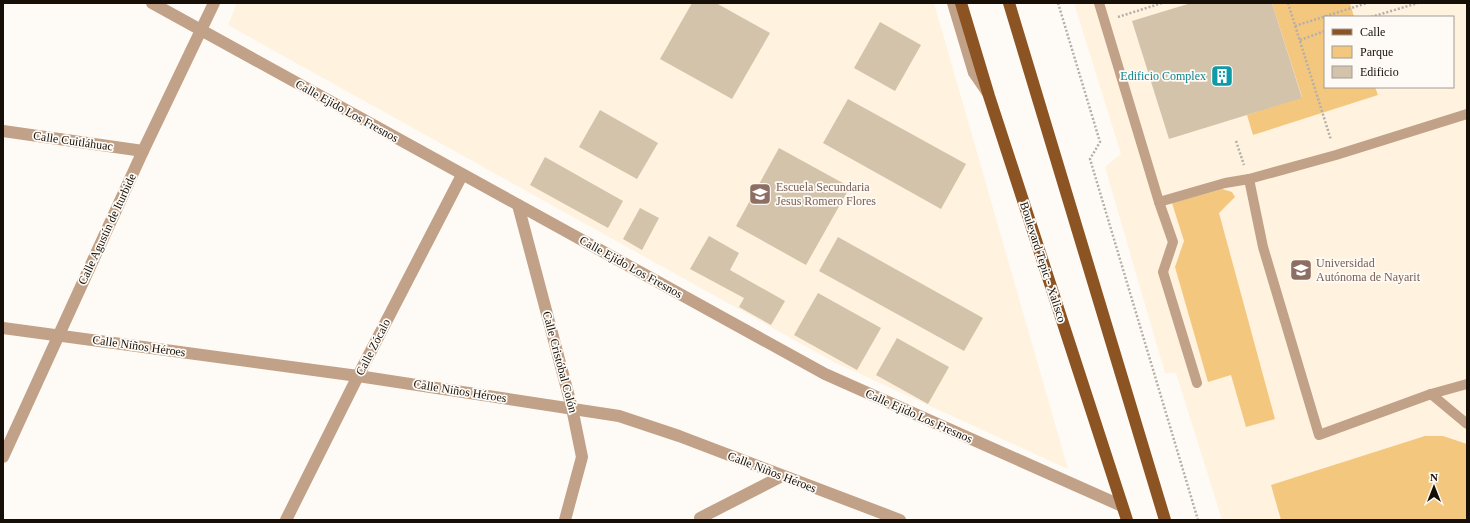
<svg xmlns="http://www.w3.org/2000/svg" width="1470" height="523" font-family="'Times New Roman',serif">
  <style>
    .built { fill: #fff2df; fill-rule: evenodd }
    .green { fill: #f4c77f }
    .building { fill: #d3c3aa }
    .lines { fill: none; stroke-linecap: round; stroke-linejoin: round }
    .path { stroke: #b4afa9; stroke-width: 2.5; stroke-dasharray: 2 2; stroke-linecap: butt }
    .lane { stroke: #c1a187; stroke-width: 10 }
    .street { stroke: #c1a187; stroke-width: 12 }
    .primary { stroke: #8c5422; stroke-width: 12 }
    .labels { text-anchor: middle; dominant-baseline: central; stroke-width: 3.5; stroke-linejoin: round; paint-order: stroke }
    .culture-label { font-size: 12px; fill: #0d838f; stroke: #fefaf5; text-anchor: end }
    .street-label { font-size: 12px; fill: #150f07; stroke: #fefaf5 }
    .education-label { font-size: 12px; fill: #785e54; stroke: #fefaf5; text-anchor: start }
  </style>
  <rect width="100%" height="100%" fill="#fefaf5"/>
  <g class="built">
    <polygon points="237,3 934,3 1068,469 834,362 228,25"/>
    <path d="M 1074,3 L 1467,3 L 1467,520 L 1222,520 L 1176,373 L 1165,373 L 1105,167 L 1121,154 ZM 1325,17 L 1453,17 L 1453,87 L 1325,87 Z"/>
  </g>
  <g class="green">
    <polygon points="1272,3 1350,3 1354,17 1325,17 1325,87 1375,87 1378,95 1253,135 1247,115 1302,97"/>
    <polygon points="1222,189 1232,192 1235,197 1219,213 1275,419 1246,427 1231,375 1208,382 1175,267 1184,241 1172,203"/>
    <polygon points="1425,436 1443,436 1467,444 1467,520 1281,520 1271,485"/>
  </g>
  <g class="building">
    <polygon points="692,3 716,3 770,33 732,99 660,59"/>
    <polygon points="1191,3 1272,3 1302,98 1169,139 1132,21"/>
    <polygon points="880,22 921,45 895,91 854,68"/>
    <polygon points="848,99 966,164 941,209 823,143"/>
    <polygon points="600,110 658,143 637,179 579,147"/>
    <polygon points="779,148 850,187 806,265 736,226"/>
    <polygon points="545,157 623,201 608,228 530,185"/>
    <polygon points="640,208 659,218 642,250 623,239"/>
    <polygon points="709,236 739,253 730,270 785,301 771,325 739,307 744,298 690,269"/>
    <polygon points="838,237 983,318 964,351 819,271"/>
    <polygon points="818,293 881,328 857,370 794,335"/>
    <polygon points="897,338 949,367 928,404 876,375"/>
  </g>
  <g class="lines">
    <g class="path">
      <polyline points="1058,3 1100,142 1090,159 1198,520"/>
      <polyline points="1288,3 1331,140"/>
      <polyline points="1118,17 1162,3"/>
      <polyline points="1371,17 1418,3"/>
      <polyline points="1295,26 1367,3"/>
      <polyline points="1300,40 1325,31"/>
      <polyline points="1236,141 1244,165"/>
    </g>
    <g class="lane">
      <polyline points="952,3 973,73 986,92"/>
      <polyline points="1099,3 1159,202 1173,242 1163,272 1197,383"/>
      <polyline points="1249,179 1263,247 1319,435 1431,394 1467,384"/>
      <polyline points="1159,202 1225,183 1249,179 1336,155 1467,114"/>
      <polyline points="1431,394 1467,424"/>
    </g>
    <g class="street">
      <polyline points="152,3 825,374 1122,506"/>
      <polyline points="3,131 143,151"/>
      <polyline points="518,205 572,408 582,457 565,520"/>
      <polyline points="3,328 358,376 619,416 679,436 900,520"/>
      <polyline points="3,457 143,151 214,3"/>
      <polyline points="286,520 358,376 462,175"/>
      <polyline points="700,520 700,518 782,476"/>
    </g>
    <g class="primary">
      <polyline points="961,3 989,96 1127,520"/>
      <polyline points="1009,3 1165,520"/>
    </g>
  </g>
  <defs>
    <g id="building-square" transform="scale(1.15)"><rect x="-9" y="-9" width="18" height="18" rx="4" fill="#0f9aa8" stroke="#fefaf5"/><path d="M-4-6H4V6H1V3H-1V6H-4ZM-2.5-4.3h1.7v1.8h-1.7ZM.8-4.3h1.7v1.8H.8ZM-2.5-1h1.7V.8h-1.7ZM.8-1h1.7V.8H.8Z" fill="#fff"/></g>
    <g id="school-square" transform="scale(1.15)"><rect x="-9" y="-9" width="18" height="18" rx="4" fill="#8d6e63" stroke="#fefaf5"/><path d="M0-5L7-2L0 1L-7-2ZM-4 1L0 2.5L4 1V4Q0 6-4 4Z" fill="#fff"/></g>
    <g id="university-square" transform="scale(1.15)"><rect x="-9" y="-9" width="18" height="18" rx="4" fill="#8d6e63" stroke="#fefaf5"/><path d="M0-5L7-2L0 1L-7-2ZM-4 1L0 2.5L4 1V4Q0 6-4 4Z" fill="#fff"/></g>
  </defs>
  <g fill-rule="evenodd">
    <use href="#building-square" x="1222" y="76"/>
    <use href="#school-square" x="760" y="194"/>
    <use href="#university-square" x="1301" y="270"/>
  </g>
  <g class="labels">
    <g class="culture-label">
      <text x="1206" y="76">Edificio Complex</text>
    </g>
    <g class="street-label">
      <text transform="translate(347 111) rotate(29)">Calle Ejido Los Fresnos</text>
      <text transform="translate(73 141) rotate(8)">Calle Cuitláhuac</text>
      <text transform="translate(107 229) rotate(-65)">Calle Agustín de Iturbide</text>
      <text transform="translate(1043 262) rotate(72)">Boulevard Tepic - Xalisco</text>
      <text transform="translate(631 267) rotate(29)">Calle Ejido Los Fresnos</text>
      <text transform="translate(139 346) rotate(8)">Calle Niños Héroes</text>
      <text transform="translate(373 347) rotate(-63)">Calle Zócalo</text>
      <text transform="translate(560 362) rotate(75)">Calle Cristóbal Colón</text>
      <text transform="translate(460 391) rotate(9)">Calle Niños Héroes</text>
      <text transform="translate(919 416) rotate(24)">Calle Ejido Los Fresnos</text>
      <text transform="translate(772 472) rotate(21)">Calle Niños Héroes</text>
    </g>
    <g class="education-label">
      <text x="776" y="187">Escuela Secundaria<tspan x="776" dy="14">Jesus Romero Flores</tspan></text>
      <text x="1316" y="263">Universidad<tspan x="1316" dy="14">Autónoma de Nayarit</tspan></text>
    </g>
  </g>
  <rect width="1470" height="523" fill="none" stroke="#150f07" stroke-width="8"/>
  <rect x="1324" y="16" width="130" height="72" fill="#fefaf5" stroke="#a19c96"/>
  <rect x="1332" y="29" width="20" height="6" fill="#8c5422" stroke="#a19c96"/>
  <text x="1360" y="36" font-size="12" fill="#150f07">Calle</text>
  <rect x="1332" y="46" width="20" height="12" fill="#f4c77f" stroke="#a19c96"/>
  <text x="1360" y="56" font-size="12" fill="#150f07">Parque</text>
  <rect x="1332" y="66" width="20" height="12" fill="#d3c3aa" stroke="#a19c96"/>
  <text x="1360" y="76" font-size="12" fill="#150f07">Edificio</text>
  <g transform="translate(1434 487)" stroke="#fefaf5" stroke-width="3" paint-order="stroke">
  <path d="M0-3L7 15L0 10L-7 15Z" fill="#150f07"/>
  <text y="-6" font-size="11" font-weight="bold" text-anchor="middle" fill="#150f07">N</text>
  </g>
</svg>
